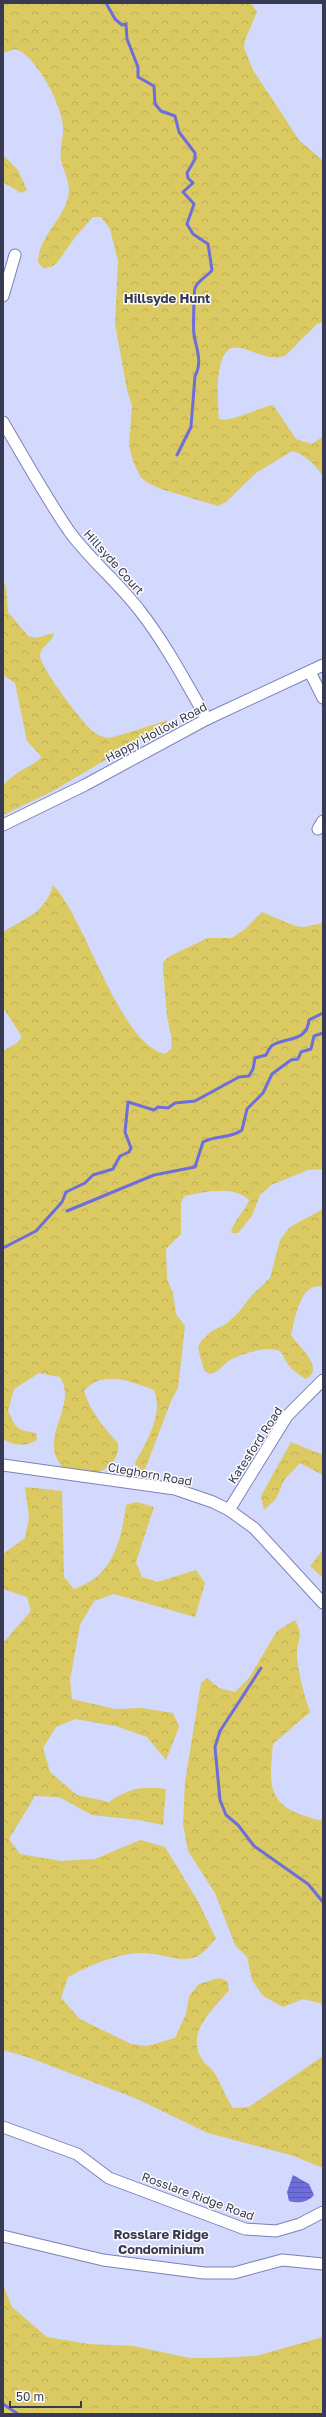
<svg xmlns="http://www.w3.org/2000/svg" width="326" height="2417" font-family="'Golos Text',sans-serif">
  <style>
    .forest { fill: url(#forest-crowns) }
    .water { fill: url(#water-rules) }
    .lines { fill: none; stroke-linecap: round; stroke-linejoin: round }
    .stream { stroke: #6d6edb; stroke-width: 3 }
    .minor-casing { stroke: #7c81b9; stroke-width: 13 }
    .minor { stroke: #fff; stroke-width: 11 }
    .labels { text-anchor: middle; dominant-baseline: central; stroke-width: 3; stroke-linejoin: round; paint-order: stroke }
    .street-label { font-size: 12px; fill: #373a52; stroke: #fcfcfc }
    .neighbourhood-label { font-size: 13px; font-weight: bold; fill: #373a52; stroke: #fcfcfc }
  </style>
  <defs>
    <pattern id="forest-crowns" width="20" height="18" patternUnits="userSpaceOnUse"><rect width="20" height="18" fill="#dbc961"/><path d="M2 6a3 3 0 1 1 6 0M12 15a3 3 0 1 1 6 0" fill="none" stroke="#bdad56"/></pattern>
    <pattern id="water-rules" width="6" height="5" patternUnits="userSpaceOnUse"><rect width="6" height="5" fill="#6d6edb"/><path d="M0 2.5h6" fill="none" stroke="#5a5bb4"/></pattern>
  </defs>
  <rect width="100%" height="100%" fill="#d3d8fd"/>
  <g class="forest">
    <path d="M 3,3 L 251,3 L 257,12 L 245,40 L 244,48 L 253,70 L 299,140 L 323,161 L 323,322 L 317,324 L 285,356 C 268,361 256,351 240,348 C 212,341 218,404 219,419 C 231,423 257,408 273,405 L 296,439 L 311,444 L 323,437 L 323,476 C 315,465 305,454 292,451 L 256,473 L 226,502 L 218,506 L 161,489 L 146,482 L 140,476 L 133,461 L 129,445 L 132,406 L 127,390 L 115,324 L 118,261 L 110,229 L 101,217 L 93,217 L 76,236 L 57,263 L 51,267 L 43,268 L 38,262 C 38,236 68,216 69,190 C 69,181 63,169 61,160 C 59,148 64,138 63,127 C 63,106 35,54 15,49 L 3,53 Z"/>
    <polygon points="3,155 18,170 27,190 21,193 3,182"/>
    <path d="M 3,581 L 6,587 L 8,612 L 28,636 L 36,638 L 54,633 C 52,643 41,646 40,655 C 39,666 84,725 94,732 C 97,735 104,737 108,738 C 113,738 159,723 167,720 L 165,728 L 136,742 L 51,792 L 3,815 L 3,786 C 13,772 30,768 42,757 L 27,741 L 15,683 L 3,675 Z"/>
    <path d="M 53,885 C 87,921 119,1044 165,1054 L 171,1049 L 172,1041 L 167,1016 L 163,969 L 163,962 L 170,956 L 208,938 L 232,938 L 245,929 L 262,912 L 295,926 L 304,927 L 323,923 L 323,1169 L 308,1170 L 271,1185 L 260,1195 L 252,1216 L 238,1233 L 231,1233 C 233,1220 245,1212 249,1200 C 233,1185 205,1192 185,1196 L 181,1202 L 181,1234 L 166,1249 L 167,1279 L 173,1293 L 176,1314 L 185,1326 L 178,1388 L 171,1401 L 144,1472 L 137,1471 L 135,1463 C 146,1442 164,1415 154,1390 C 132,1382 102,1369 84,1391 C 89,1410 105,1429 118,1443 C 122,1477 65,1489 55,1454 C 48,1427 76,1402 60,1377 L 39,1373 L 14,1389 L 8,1411 L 15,1425 L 21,1430 L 36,1433 L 37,1440 C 27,1447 13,1446 3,1439 L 3,1051 L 17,1043 L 22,1037 L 3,1007 L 3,932 C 27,917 45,913 53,885 Z"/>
    <path d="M 323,1209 L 323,1287 C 300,1280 295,1320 291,1335 C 298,1346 326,1368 306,1379 C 299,1375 292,1370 287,1363 C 285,1360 283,1354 281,1352 C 272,1344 239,1354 230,1360 C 222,1365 220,1372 210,1374 L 204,1370 L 198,1348 L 201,1341 L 212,1331 L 226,1324 L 238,1313 L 253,1294 L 270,1278 L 280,1240 L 290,1227 Z"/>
    <polygon points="291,1442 323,1455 323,1475 300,1463 284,1480 276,1499 264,1510 261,1496"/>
    <path d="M 25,1487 L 62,1491 L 64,1577 L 74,1589 C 113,1576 121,1542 126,1505 L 137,1502 L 154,1507 L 136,1562 L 142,1577 L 157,1582 L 196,1570 L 205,1583 L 195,1617 L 114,1594 L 94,1601 L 80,1625 L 70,1680 L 72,1699 L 115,1709 L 141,1708 L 173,1713 L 179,1727 L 166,1760 L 147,1737 L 116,1726 L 75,1719 L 56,1727 L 43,1748 L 50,1772 L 77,1795 L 109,1802 C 130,1788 141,1786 166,1789 L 163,1825 L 139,1820 L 92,1815 L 59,1797 L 35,1796 L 9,1839 L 20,1854 L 61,1861 L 95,1859 L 140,1840 L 165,1847 L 199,1903 L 216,1939 C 210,1944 205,1952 198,1956 C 182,1964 161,1953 144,1953 C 117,1953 91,1965 68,1977 L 61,1998 L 80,2019 L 131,2044 L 147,2046 L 175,2038 L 186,2014 L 189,1996 L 199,1984 L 219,1978 L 227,1981 L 229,1990 C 212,2011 184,2033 203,2061 C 206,2065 211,2068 214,2072 C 221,2083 225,2096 233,2108 L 249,2107 L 323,2056 L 323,2168 L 294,2156 L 208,2133 L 135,2098 L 30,2058 L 3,2050 L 3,1643 L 31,1611 L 27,1597 L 3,1589 L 3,1554 L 25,1538 L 29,1518 Z"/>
    <polygon points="323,1550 323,1578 310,1566"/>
    <path d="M 295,1620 C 305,1638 296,1640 297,1657 C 299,1677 304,1694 310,1712 L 273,1744 C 270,1778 265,1802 302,1815 C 309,1817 317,1821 323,1820 L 323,2004 L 303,1999 L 283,2007 L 263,1996 L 252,1980 L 247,1957 L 235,1945 L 215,1893 L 188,1851 L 183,1824 L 185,1782 L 201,1683 L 207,1678 L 219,1688 L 235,1692 L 249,1678 L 277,1631 Z"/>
    <polygon points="3,2285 12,2307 47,2337 88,2344 133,2346 190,2358 211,2358 256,2356 323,2337 323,2414 3,2414"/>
  </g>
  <path class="water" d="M 293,2175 L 309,2184 L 314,2195 C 308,2202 298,2204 289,2201 L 287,2192 Z"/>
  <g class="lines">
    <g class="stream">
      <path d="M 106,3 L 115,19 L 122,25 L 126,24 L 127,39 L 138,67 L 138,77 L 154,86 L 155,104 L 161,111 L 175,116 L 179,132 L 195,153 L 195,159 L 187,173 L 188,178 L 193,183 L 183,192 L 194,204 L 187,224 L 193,234 L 208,244 L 212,270 C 207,277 198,280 195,288 C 194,290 193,331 194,334 C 196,349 203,361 195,376 L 191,427 L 177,455"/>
      <path d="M 67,1211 L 154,1175 L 195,1167 L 203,1142 C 216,1135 230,1139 242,1130 L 247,1109 L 263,1093 L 272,1074 L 291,1060 L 298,1059 L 301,1052 L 311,1049 L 314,1036 L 323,1033"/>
      <path d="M 3,1248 L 36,1231 L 62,1202 L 66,1192 L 85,1183 L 93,1175 L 113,1169 L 120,1156 L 129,1152 L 131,1148 L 125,1132 L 128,1102 L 154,1110 L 158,1107 L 168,1108 L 175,1103 L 195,1101 L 239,1077 L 249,1076 L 253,1069 L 255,1058 L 266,1055 C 268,1052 270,1046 273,1045 C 287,1037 307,1042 309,1020 L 323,1013"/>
      <polyline points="261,1668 220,1731 215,1747 220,1800 226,1815 238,1825 254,1846 308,1884 323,1902"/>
      <polyline points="3,2404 18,2414"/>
    </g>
    <g class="minor-casing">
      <g id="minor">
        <polyline points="3,296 15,255"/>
        <path d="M 3,422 C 24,458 45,496 69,531 C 90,560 118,582 140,611 C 166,644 186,683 207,719"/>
        <polyline points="310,672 323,698"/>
        <polyline points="3,825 85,785 207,719 323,665"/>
        <polyline points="318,829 323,821"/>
        <polyline points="3,1465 175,1489 213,1502 229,1510 254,1528 323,1603"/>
        <polyline points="229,1510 287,1416 323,1380"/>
        <polyline points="3,2127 77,2154 109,2178 245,2229 276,2231 300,2224 323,2212"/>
        <polyline points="3,2236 103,2260 204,2273 234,2273 282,2260 323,2264"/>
      </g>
    </g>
    <use href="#minor" class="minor"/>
  </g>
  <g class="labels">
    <g class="street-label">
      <text transform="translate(114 562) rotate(48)">Hillsyde Court</text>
      <text transform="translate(156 732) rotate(-28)">Happy Hollow Road</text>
      <text transform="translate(255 1445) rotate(-57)">Katesford Road</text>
      <text transform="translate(150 1474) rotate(10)">Cleghorn Road</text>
      <text transform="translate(198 2196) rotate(20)">Rosslare Ridge Road</text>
    </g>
    <g class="neighbourhood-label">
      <text x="167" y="298">Hillsyde Hunt</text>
      <text x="161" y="2234">Rosslare Ridge<tspan x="161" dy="15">Condominium</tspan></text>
    </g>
  </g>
  <rect width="326" height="2417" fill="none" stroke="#373a52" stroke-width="8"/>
  <path d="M10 2401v6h71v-6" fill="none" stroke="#373a52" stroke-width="2"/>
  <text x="16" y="2401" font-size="12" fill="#373a52" stroke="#fcfcfc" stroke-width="3" paint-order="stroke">50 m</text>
</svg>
